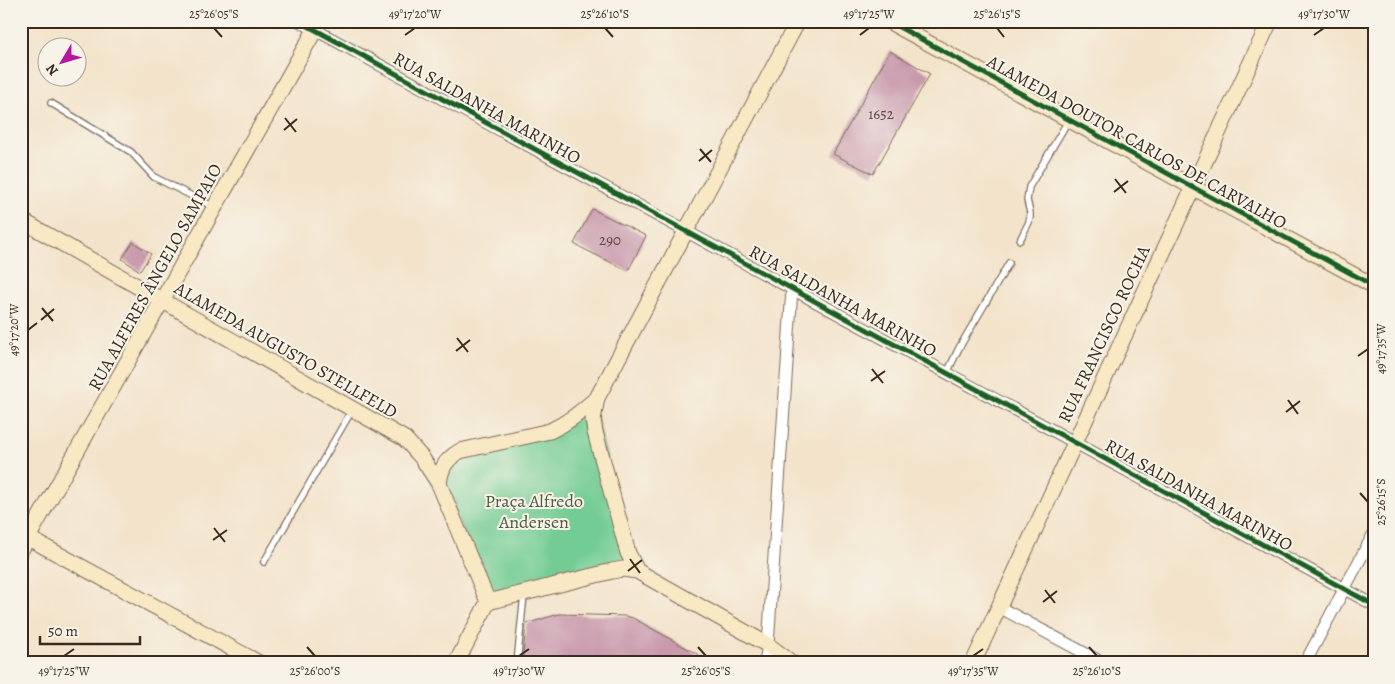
<svg xmlns="http://www.w3.org/2000/svg" width="1395" height="684" font-family="Alegreya,serif">
  <style>
    .green { fill: #72cc93; stroke: #567b58 }
    .building { fill: #c899ac }
    .lines { fill: none; stroke-linecap: round; stroke-linejoin: round }
    .lane-casing { stroke: #7b6b5a; stroke-width: 8 }
    .street-casing { stroke: #7b6b5a; stroke-width: 13 }
    .secondary-casing { stroke: #7b6b5a; stroke-width: 17 }
    .lane { stroke: #fff; stroke-width: 5.5 }
    .street { stroke: #fff; stroke-width: 11 }
    .secondary { stroke: #f8e8c3; stroke-width: 15 }
    .cycleway-casing { stroke: #f7f3e8; stroke-width: 8 }
    .cycleway { stroke: #1b5e20; stroke-width: 5 }
    .ticks { fill: none; stroke: #3b2a1e; stroke-width: 2 }
    .labels { text-anchor: middle; dominant-baseline: central; stroke-width: 4; stroke-linejoin: round; paint-order: stroke }
    .number-label { font-size: 15px; fill: #5e4642 }
    .street-label { font-size: 18px; fill: #3b2a1e; stroke: #f7f3e8 }
    .park-label { font-size: 18px; fill: #4c5b41; stroke: #f7f3e8 }
    .neatline { fill: none; stroke: #3b2a1e; stroke-width: 2 }
    .ticks-label { font-size: 12px; text-anchor: middle; fill: #3b2a1e }
  </style>
  <rect width="100%" height="100%" fill="#f7f3e8"/>
  <filter id="ink" filterUnits="userSpaceOnUse"><feTurbulence type="fractalNoise" baseFrequency=".02" numOctaves="2"/><feDisplacementMap in="SourceGraphic" scale="10" xChannelSelector="R" yChannelSelector="G"/><feConvolveMatrix kernelMatrix="1 2 1 2 8 2 1 2 1" color-interpolation-filters="sRGB"/></filter>
  <filter id="wash" filterUnits="userSpaceOnUse"><feTurbulence type="fractalNoise" baseFrequency=".0096" numOctaves="4" result="noise"/><feDisplacementMap in="SourceGraphic" scale="20" xChannelSelector="R" yChannelSelector="G"/><feGaussianBlur stdDeviation="1.12" result="paint"/><feColorMatrix in="noise" values="0 0 0 0 0 0 0 0 0 0 0 0 0 0 0 0 0 1.4 0 .05"/><feComposite in="paint" operator="in"/></filter>
  <g filter="url(#wash)">
    <rect width="100%" height="100%" fill="#f3e3ca"/>
    <polygon class="green" points="595,409 631,561 488,602 441,471 446,462 550,430"/>
    <g id="blocks">
      <g class="building">
        <polygon points="890,51 930,74 873,174 833,154"/>
        <polygon points="592,209 646,236 628,271 574,244"/>
        <polygon points="133,242 151,254 140,271 122,259"/>
        <polygon points="559,614 625,616 633,618 713,663 522,663 526,624"/>
      </g>
    </g>
  </g>
  <g filter="url(#ink)">
    <use href="#blocks" fill-opacity="0" stroke="#7b6b5a" stroke-width="1"/>
    <g class="lines">
      <g class="lane-casing">
        <g id="lane">
          <polyline points="51,103 131,152 154,177 214,207"/>
          <polyline points="1020,240 1029,222 1030,217 1030,213 1027,200 1029,187 1068,121"/>
          <polyline points="947,373 959,348 1009,263"/>
          <polyline points="264,562 352,410"/>
          <polyline points="517,663 524,595"/>
        </g>
      </g>
      <g class="street-casing">
        <g id="street">
          <polyline points="299,21 1374,605"/>
          <polyline points="999,607 1103,663"/>
          <polyline points="765,663 768,645 792,289"/>
          <polyline points="1305,663 1374,533"/>
        </g>
      </g>
      <g class="secondary-casing">
        <g id="secondary">
          <polyline points="888,21 1374,286"/>
          <polyline points="21,220 405,439 422,458 439,484"/>
          <polyline points="21,534 259,663"/>
          <polyline points="21,550 320,21"/>
          <polyline points="637,571 628,553 595,432 593,420 597,398 798,21"/>
          <polyline points="488,602 612,571 623,569 637,571 768,645 792,663"/>
          <path d="M 488,602 L 439,484 C 441,468 445,460 460,451 L 550,431 C 569,422 582,411 597,398"/>
          <polyline points="456,663 488,602"/>
          <polyline points="973,663 1270,21"/>
        </g>
      </g>
      <use href="#lane" class="lane"/>
      <use href="#street" class="street"/>
      <use href="#secondary" class="secondary"/>
      <g class="cycleway-casing">
        <g id="cycleway">
          <polyline points="299,21 1374,605"/>
          <polyline points="888,21 1374,286"/>
        </g>
      </g>
      <use href="#cycleway" class="cycleway"/>
    </g>
  </g>
  <path class="ticks" d="M 214,28 L 222,37M 605,28 L 613,37M 997,28 L 1004,37M 405,35 L 415,28M 860,35 L 869,28M 1314,35 L 1324,28M 285,118 L 296,132M 284,130 L 297,119M 700,149 L 711,162M 699,161 L 712,150M 1115,179 L 1126,193M 1114,192 L 1128,181M 42,308 L 53,321M 41,320 L 54,309M 28,330 L 37,323M 457,338 L 468,352M 456,351 L 470,340M 1358,356 L 1368,349M 872,369 L 883,383M 871,381 L 885,371M 1288,400 L 1298,414M 1286,412 L 1300,401M 1360,493 L 1368,502M 214,528 L 225,542M 213,540 L 227,530M 630,559 L 640,573M 628,571 L 642,560M 1045,590 L 1055,603M 1043,602 L 1057,591M 307,647 L 315,656M 698,647 L 706,656M 1089,647 L 1097,656M 64,656 L 74,649M 519,656 L 529,649M 973,656 L 983,649"/>
  <g class="labels">
    <g class="number-label">
      <text x="881" y="114">1652</text>
      <text x="610" y="240">290</text>
    </g>
    <g class="street-label">
      <text transform="translate(487 108) rotate(29)">RUA SALDANHA MARINHO</text>
      <text transform="translate(1137 142) rotate(29)">ALAMEDA DOUTOR CARLOS DE CARVALHO</text>
      <text transform="translate(155 277) rotate(-61)">RUA ALFERES ÂNGELO SAMPAIO</text>
      <text transform="translate(843 301) rotate(29)">RUA SALDANHA MARINHO</text>
      <text transform="translate(1104 334) rotate(-65)">RUA FRANCISCO ROCHA</text>
      <text transform="translate(286 350) rotate(30)">ALAMEDA AUGUSTO STELLFELD</text>
      <text transform="translate(1199 495) rotate(29)">RUA SALDANHA MARINHO</text>
    </g>
    <g class="park-label">
      <text x="534" y="501">Praça Alfredo<tspan x="534" dy="21">Andersen</tspan></text>
    </g>
  </g>
  <rect width="1395" height="684" fill="none" stroke="#f7f3e8" stroke-width="55"/>
  <g transform="translate(62 62) rotate(232)"><circle r="24" fill="#f7f3e8" stroke="#aca397"/>
  <path d="M0-4L9 19L0 12L-9 19Z" fill="#b5179e"/>
  <text y="-8" font-size="14" font-weight="bold" text-anchor="middle" fill="#3b2a1e">N</text>
  </g>
  <path d="M40 636v8h100v-8" fill="none" stroke="#3b2a1e" stroke-width="2.5"/>
  <text x="48" y="636" font-size="15" fill="#3b2a1e" stroke="#f7f3e8" stroke-width="4" paint-order="stroke">50 m</text>
  <rect x="28" y="28" width="1340" height="628" class="neatline"/>
  <g class="ticks-label">
    <text x="214" y="18">25°26'05"S</text>
    <text x="415" y="18">49°17'20"W</text>
    <text x="605" y="18">25°26'10"S</text>
    <text x="869" y="18">49°17'25"W</text>
    <text x="997" y="18">25°26'15"S</text>
    <text x="1324" y="18">49°17'30"W</text>
    <text transform="translate(14 330) rotate(-90)" y="4">49°17'20"W</text>
    <text transform="translate(1381 349) rotate(-90)" y="4">49°17'35"W</text>
    <text transform="translate(1381 502) rotate(-90)" y="4">25°26'15"S</text>
    <text x="64" y="675">49°17'25"W</text>
    <text x="315" y="675">25°26'00"S</text>
    <text x="519" y="675">49°17'30"W</text>
    <text x="706" y="675">25°26'05"S</text>
    <text x="973" y="675">49°17'35"W</text>
    <text x="1097" y="675">25°26'10"S</text>
  </g>
</svg>
